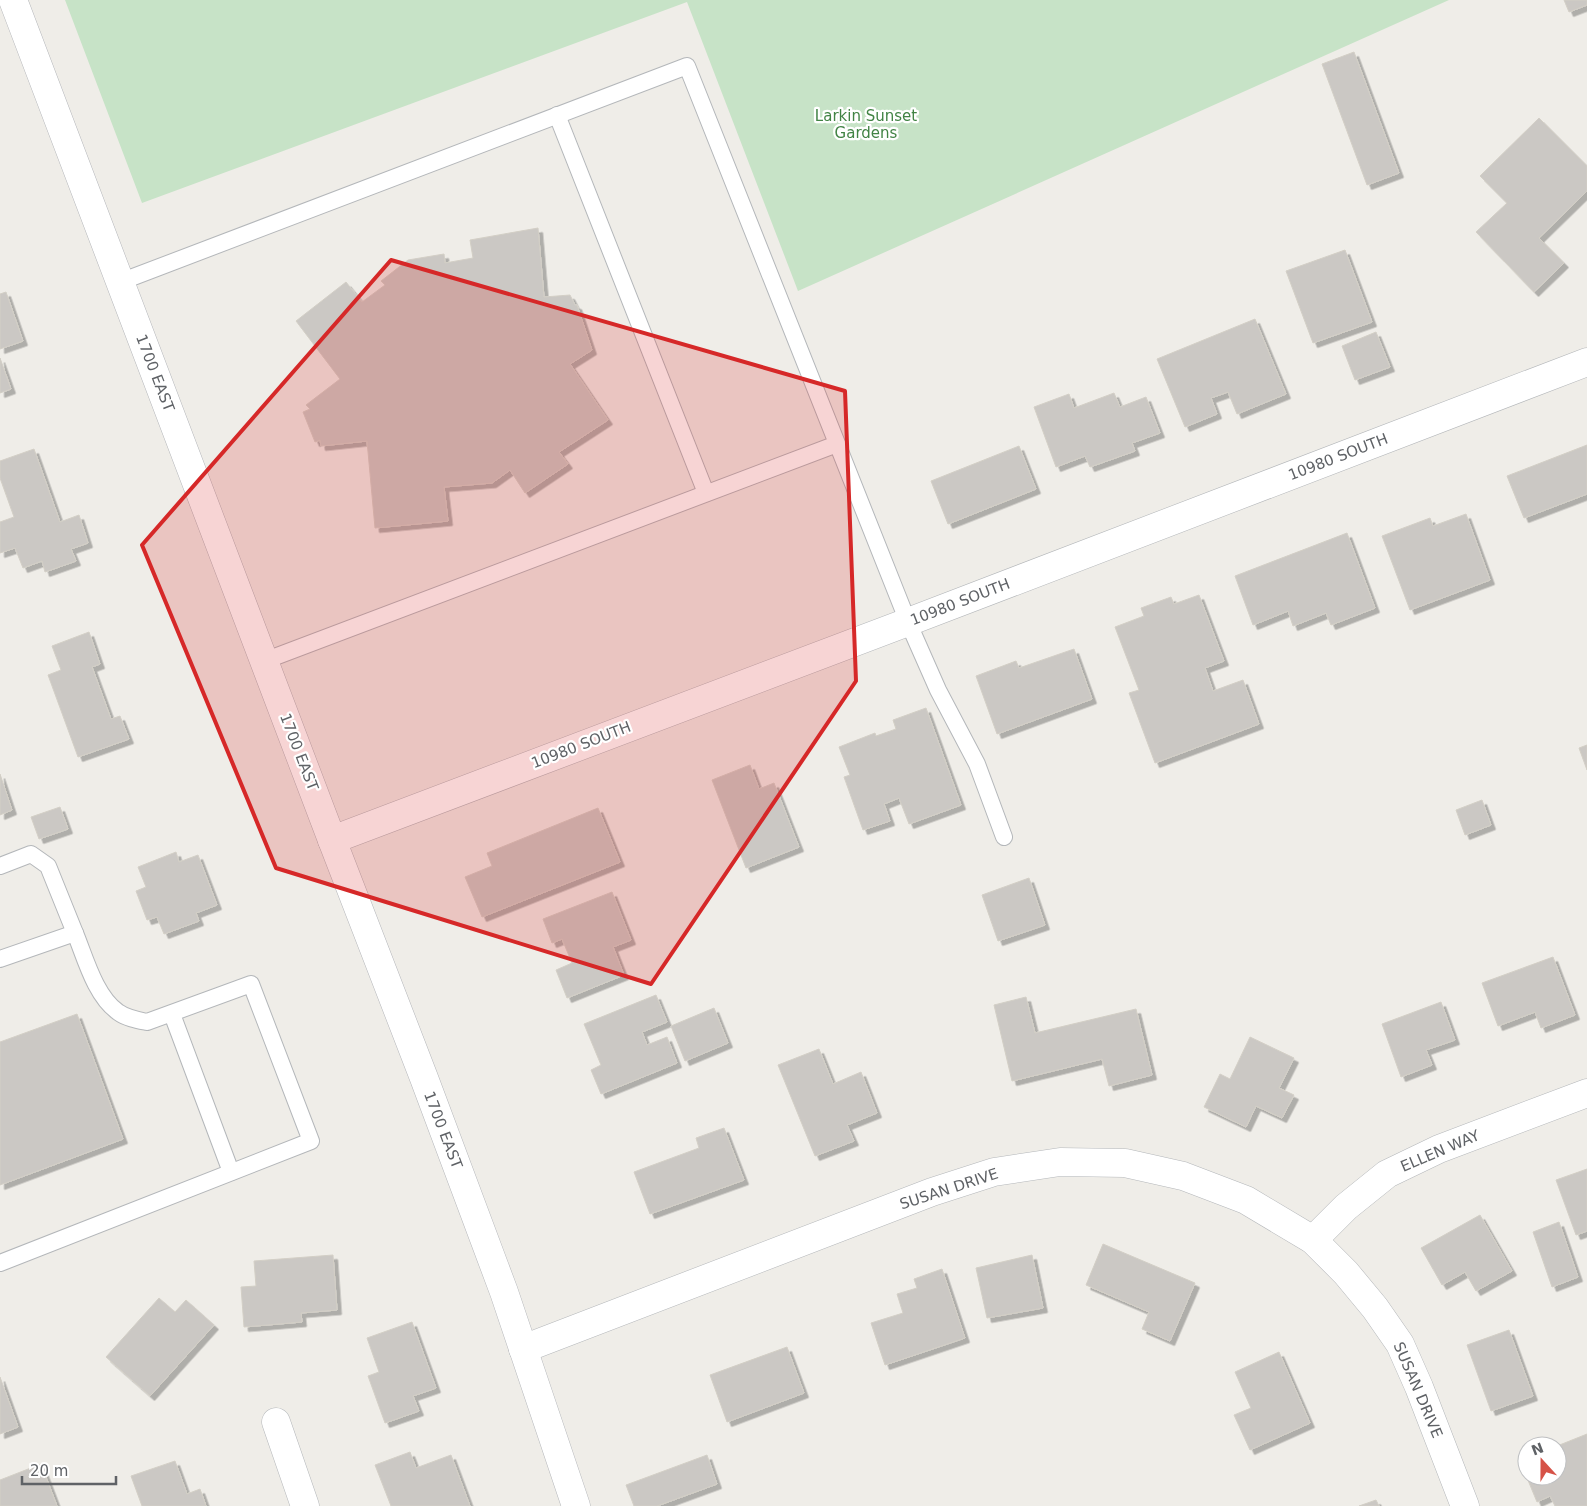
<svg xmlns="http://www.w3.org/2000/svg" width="1587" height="1506" font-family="'DejaVu Sans',sans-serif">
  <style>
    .green { fill: #c7e3c7 }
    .building { fill: #cbc8c4; stroke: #d3cfc6; filter: url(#shadow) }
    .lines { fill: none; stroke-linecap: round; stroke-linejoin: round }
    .service-casing { stroke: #b4b7ba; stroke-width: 18 }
    .minor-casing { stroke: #b4b7ba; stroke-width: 29 }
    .secondary-casing { stroke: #b4b6ba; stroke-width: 29 }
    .service { stroke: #fff; stroke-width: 16 }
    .minor { stroke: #fff; stroke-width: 28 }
    .secondary { stroke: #fff; stroke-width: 28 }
    .marked { fill: #d62828; fill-opacity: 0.2; stroke: #d62828; stroke-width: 4; stroke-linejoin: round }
    .labels { text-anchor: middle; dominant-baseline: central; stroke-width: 4.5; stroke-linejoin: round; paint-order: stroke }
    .park-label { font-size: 15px; fill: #418344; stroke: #fff }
    .street-label { font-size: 15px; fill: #5f6266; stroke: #fff }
  </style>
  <defs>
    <filter id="shadow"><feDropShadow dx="4.5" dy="4.5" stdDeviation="0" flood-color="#0004"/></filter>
  </defs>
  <rect width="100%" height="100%" fill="#efede8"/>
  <polygon class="green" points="65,0 1449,0 798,291 687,2 142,203"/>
  <g class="building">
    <polygon points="1564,0 1587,0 1587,5 1569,12"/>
    <polygon points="1354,52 1399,173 1367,185 1322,64"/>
    <polygon points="1539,118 1587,166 1587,191 1539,238 1564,263 1534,292 1476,232 1507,203 1480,176"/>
    <polygon points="538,228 544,297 570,295 575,305 577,305 592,350 570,364 608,420 559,452 568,464 525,493 510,470 492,483 444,487 448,521 375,528 367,441 321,446 320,440 315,442 303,412 310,409 306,405 340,379 296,321 346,282 362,302 385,285 381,281 408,260 444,254 445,263 473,258 470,240"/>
    <polygon points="1345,250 1372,322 1313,343 1286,271"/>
    <polygon points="6,292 23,341 0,349 0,294"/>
    <polygon points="1255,319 1286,394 1237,414 1228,392 1211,398 1217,414 1185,427 1157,359"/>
    <polygon points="1376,332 1390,367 1355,380 1342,346"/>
    <polygon points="0,358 11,389 0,393"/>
    <polygon points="1114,393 1120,407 1146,397 1160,433 1132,443 1135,451 1090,467 1085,456 1056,467 1034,407 1069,394 1074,408"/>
    <polygon points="1587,445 1587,494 1524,518 1507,476"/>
    <polygon points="1019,446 1036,489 948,524 931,481"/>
    <polygon points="34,449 60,522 79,515 88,543 71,549 76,561 45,572 42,561 23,568 15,548 0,553 0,522 14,517 0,478 0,461"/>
    <polygon points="1466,514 1490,580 1410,610 1382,536 1430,518 1433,526"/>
    <polygon points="1347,533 1375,608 1331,625 1326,613 1293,626 1288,611 1253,625 1235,576"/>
    <polygon points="1199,595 1224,661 1205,668 1213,691 1243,680 1259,724 1155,763 1129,693 1139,690 1115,627 1144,616 1141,608 1171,597 1174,604"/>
    <polygon points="89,632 100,664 92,667 111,719 120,716 129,739 78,757 48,675 61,670 52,646"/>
    <polygon points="1074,649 1092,699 997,734 976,676 1016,661 1019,668"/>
    <polygon points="926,708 961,805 909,824 899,798 884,804 890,821 863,830 844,777 850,775 839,747 875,733 876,736 896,729 893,720"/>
    <polygon points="1587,745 1587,770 1579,748"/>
    <polygon points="750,765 759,789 774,783 799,847 746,868 712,780"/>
    <polygon points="0,774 12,810 0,815"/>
    <polygon points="1482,800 1491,825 1465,835 1456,810"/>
    <polygon points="60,807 68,829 39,839 31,817"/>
    <polygon points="598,808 620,862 482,917 465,877 492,866 487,853"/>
    <polygon points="176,852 179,862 198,855 217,905 196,913 199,921 164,934 157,917 147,920 136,891 146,887 138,867"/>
    <polygon points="1029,878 1045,925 998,941 982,895"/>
    <polygon points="612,892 631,940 613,947 624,975 567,998 556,970 572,963 562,939 552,943 543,919"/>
    <polygon points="1553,957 1575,1015 1541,1028 1535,1012 1498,1026 1482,983"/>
    <polygon points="656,995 667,1022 642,1032 647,1045 667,1037 677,1063 601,1094 591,1070 601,1065 584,1024"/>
    <polygon points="1026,997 1035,1033 1136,1009 1152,1075 1109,1086 1102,1059 1012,1081 994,1005"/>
    <polygon points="1441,1002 1455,1040 1426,1050 1432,1065 1401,1077 1382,1024"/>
    <polygon points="714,1008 728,1043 685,1061 671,1026"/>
    <polygon points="77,1014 123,1139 0,1185 0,1042"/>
    <polygon points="1250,1037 1294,1058 1279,1088 1294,1095 1282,1118 1256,1106 1246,1127 1204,1107 1220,1074 1230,1079"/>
    <polygon points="819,1049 833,1084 861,1072 877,1113 847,1125 854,1141 815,1156 778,1065"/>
    <polygon points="724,1128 744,1180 650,1214 634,1172 699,1148 696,1138"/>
    <polygon points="1587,1169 1587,1231 1576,1235 1556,1180"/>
    <polygon points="1480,1215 1512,1271 1476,1291 1465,1272 1442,1285 1421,1248"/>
    <polygon points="1559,1222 1578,1277 1552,1287 1533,1232"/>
    <polygon points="1103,1244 1195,1283 1170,1341 1142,1329 1149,1312 1086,1285"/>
    <polygon points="333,1255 337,1310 301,1313 302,1322 244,1327 241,1287 256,1286 254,1261"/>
    <polygon points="1032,1255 1043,1308 987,1318 976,1268"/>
    <polygon points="942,1269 965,1338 885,1365 871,1323 903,1313 897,1294 917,1288 914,1279"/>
    <polygon points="159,1298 175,1312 186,1300 214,1325 150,1396 106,1357"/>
    <polygon points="412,1322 436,1388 413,1396 419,1411 385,1423 368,1376 379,1372 367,1338"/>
    <polygon points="1509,1330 1533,1396 1491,1411 1467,1345"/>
    <polygon points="787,1347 804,1393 727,1422 710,1375"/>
    <polygon points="1279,1352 1310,1423 1250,1450 1234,1415 1251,1408 1235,1372"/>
    <polygon points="0,1377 18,1427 0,1434"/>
    <polygon points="1587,1434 1587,1506 1555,1506 1550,1496 1537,1502 1520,1461 1527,1459 1527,1476 1557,1476 1557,1446"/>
    <polygon points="410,1452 416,1468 451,1455 470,1506 391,1506 375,1465"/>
    <polygon points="707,1455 717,1484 657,1506 634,1506 626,1485"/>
    <polygon points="175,1461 187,1494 200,1489 206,1506 142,1506 131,1476"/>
    <polygon points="41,1464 57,1506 0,1506 0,1480"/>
    <polygon points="1376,1500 1379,1506 1359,1506"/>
  </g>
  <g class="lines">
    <g class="service-casing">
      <g id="service">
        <polyline points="557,115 706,493"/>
        <polyline points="120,282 687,66 908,622 938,690 977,764 1004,837"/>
        <polyline points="264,661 837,444"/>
        <polyline points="0,866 31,854 48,866 75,933 0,959"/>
        <polyline points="172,1014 231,1172"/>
        <path d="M 0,1263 L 311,1141 L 251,984 L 147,1022 C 137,1020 126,1018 118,1012 C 95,996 85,957 75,933"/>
      </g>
    </g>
    <g class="minor-casing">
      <g id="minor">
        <polyline points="332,840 908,622 1587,362"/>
        <polyline points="1313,1240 1346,1207 1387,1174 1439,1149 1587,1093"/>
        <polyline points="523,1349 932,1192 994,1172 1060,1162 1125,1163 1183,1176 1246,1200 1313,1240 1346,1273 1375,1308 1400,1344 1419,1387 1465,1506"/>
        <polyline points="276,1422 305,1506"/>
      </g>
    </g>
    <g class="secondary-casing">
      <polyline id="secondary" points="13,0 332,840 424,1078 504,1292 576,1506"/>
    </g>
    <use href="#service" class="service"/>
    <use href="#minor" class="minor"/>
    <use href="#secondary" class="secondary"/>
  </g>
  <path class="marked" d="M 391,260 L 845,391 L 856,681 L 651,984 L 276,868 L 142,545 Z"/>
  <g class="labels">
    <g class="park-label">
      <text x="866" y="116">Larkin Sunset<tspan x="866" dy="17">Gardens</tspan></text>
    </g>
    <g class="street-label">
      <text transform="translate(155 373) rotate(69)">1700 EAST</text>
      <text transform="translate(1338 457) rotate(-21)">10980 SOUTH</text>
      <text transform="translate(960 602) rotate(-21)">10980 SOUTH</text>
      <text transform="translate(581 745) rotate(-21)">10980 SOUTH</text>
      <text transform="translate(299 752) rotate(69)">1700 EAST</text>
      <text transform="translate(443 1130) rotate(69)">1700 EAST</text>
      <text transform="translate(1440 1151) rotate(-23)">ELLEN WAY</text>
      <text transform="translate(949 1189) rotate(-18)">SUSAN DRIVE</text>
      <text transform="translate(1418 1390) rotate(67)">SUSAN DRIVE</text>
    </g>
  </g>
  <g transform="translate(1542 1461) rotate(339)"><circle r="24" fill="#ffffff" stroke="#bfc0c2"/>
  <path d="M0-4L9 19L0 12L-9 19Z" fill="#d65247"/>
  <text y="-8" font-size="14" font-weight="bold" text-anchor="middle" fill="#5f6266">N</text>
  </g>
  <path d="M22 1476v8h94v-8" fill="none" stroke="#5f6266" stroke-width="2.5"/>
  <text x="30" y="1476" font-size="15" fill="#5f6266" stroke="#ffffff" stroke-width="4" paint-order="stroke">20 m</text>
</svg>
